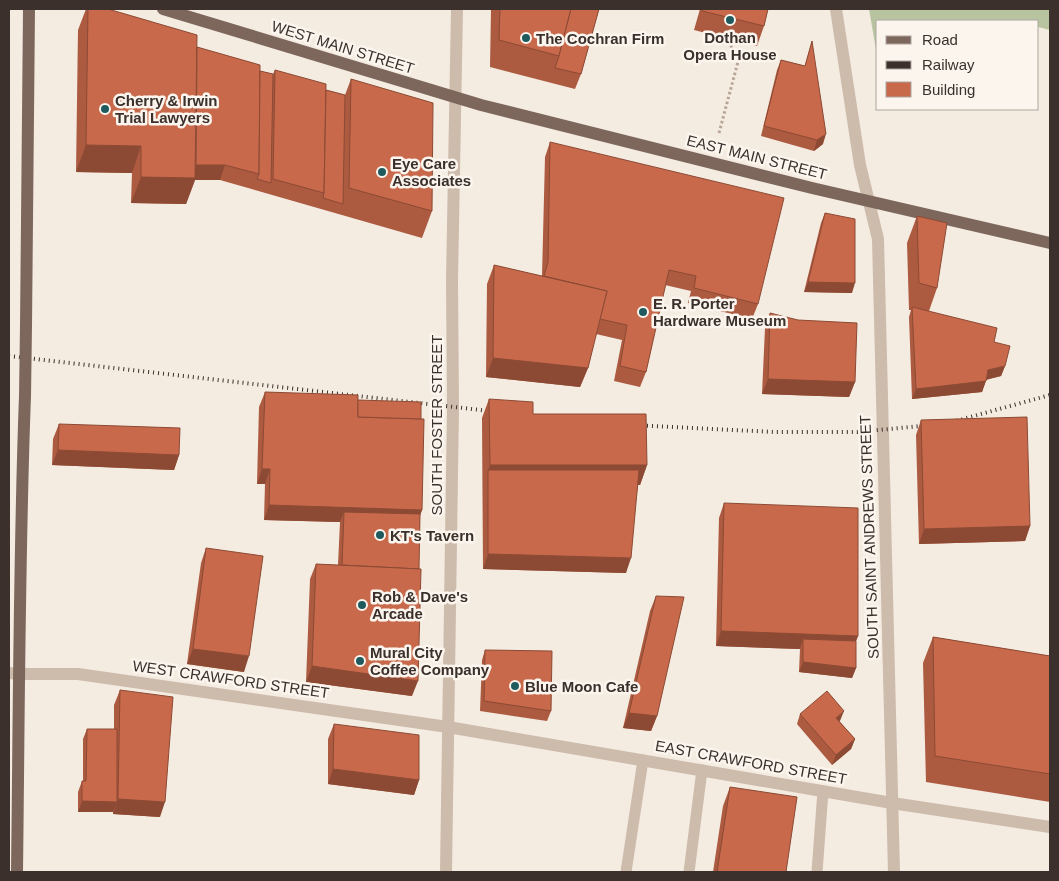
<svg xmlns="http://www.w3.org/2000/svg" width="1059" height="881" font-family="Helvetica,sans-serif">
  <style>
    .green { fill: #b8c4a0 }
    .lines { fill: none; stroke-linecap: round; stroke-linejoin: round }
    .path { stroke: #b9a596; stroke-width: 3; stroke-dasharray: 2.5 2.5; stroke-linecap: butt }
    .service { stroke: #cdbbac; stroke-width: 11 }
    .minor { stroke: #cdbbac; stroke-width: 12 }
    .tertiary { stroke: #cdbbac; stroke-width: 12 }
    .primary { stroke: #7d675c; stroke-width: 12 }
    .rail { stroke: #3b302b; stroke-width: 4; stroke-dasharray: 1 4; stroke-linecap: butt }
    .primary-bridge { stroke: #7d675c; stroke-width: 12 }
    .wall { fill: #ac5a40 }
    .shaded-wall { fill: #8c4a34 }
    .building { fill: #c8694b; stroke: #8c4a34 }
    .poi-dot { fill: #1f5a5e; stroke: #fbf5ee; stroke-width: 2 }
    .labels { text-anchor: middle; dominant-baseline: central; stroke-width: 5; stroke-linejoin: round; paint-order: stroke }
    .poi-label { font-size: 15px; font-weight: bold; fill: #3b302b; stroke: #fbf5ee; text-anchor: start }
    .street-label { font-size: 15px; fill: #3b302b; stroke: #fbf5ee }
  </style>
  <rect width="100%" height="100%" fill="#f4ebe1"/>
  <polygon class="green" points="869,9 1050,9 1050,30 1038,27 1038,21 991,20 878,21 878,61"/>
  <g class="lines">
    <polyline class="path" points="719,133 739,58 726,39"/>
    <g class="service">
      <polyline points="626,872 643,760"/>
      <polyline points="689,872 702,770"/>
      <polyline points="817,872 823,791"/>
    </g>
    <g class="minor">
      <polyline points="836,9 860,165 869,202"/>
      <polyline points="9,673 20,674 78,674 448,727 892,803 1050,827"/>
      <polyline points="446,872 453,408 452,280 457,9"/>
    </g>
    <polyline class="tertiary" points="869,202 878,239 894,872"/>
    <g class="primary">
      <polyline points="163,9 481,105 812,188 1050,243"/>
      <polyline points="26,326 29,9"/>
      <path d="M 17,872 C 19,713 19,554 25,396"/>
    </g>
    <g class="rail">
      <polyline points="9,356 498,412"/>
      <polyline points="952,422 1050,395"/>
      <polyline points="632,425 775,432 857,432 932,425"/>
    </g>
    <polyline class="primary-bridge" points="25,396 26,326"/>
  </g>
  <g class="wall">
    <polygon points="86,9 108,9 197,47 260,71 273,74 275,70 326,90 345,95 351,79 432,211 422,238 220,180 195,180 186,204 131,203 132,173 76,172 78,30"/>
    <polygon points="491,9 599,9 581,74 575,89 490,67"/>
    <polygon points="700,9 768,9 764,26 757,46 694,30"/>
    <polygon points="812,41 823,144 814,151 761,136 777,70 781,60 805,66"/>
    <polygon points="550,142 758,304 752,319 688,303 691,291 665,285 646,372 640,387 614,381 622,340 596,334 588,368 580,387 486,377 487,284 494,265 542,276 545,157"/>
    <polygon points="825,213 852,293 804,292 821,223"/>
    <polygon points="917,216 937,288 929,311 994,342 1005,366 1001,376 986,380 982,392 912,399 909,317 911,310 909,310 907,243"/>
    <polygon points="770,313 855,382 849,397 762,394 765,328"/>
    <polygon points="265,392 358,400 421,419 422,510 420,514 412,696 306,682 310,579 316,564 338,565 340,522 264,520 265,484 257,484 259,407"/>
    <polygon points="489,399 533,414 647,465 640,485 638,485 626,573 483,569 482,418"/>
    <polygon points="921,420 1030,526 1025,541 919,544 916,435"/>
    <polygon points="59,424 179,455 174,470 52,465 53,439"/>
    <polygon points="724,503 858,636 856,641 856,668 852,678 799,672 800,649 716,646 719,518"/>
    <polygon points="206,548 244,672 187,664 201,563"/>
    <polygon points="656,596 657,716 651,731 623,728 650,611"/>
    <polygon points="933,637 1050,656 1050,802 926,782 923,663"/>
    <polygon points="485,650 551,711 547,721 480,711 482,660"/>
    <polygon points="120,690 160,817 113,814 113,812 78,812 78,792 82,781 83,781 83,739 87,729 114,729 114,705"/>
    <polygon points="800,714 840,722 855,739 851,749 832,765 797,724"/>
    <polygon points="334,724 419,780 414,795 328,784 328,739"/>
    <polygon points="730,787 786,872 713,872 723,806"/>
  </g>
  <g class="shaded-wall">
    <polygon points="826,134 823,144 814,151 817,140"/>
    <polygon points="86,145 141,146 132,173 76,172"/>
    <polygon points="192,165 225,165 220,180 195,180 186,204 131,203 141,177"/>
    <polygon points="808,282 855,283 852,293 804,292"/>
    <polygon points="493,358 588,368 580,387 486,377"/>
    <polygon points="1005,366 1001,376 984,380 988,370"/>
    <polygon points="768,379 855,382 849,397 762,394"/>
    <polygon points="986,381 982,392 912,399 916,389"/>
    <polygon points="58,450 179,455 174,470 52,465"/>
    <polygon points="490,465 647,465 640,485 488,485 488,470"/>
    <polygon points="262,469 270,469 265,484 257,484"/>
    <polygon points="269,505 422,510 417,525 344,512 340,522 264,520"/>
    <polygon points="1030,526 1025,541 919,544 924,529"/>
    <polygon points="488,554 631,558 626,573 483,569"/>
    <polygon points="721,631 858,636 852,651 803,639 800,649 716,646"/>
    <polygon points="193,649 249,656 244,672 187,664"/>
    <polygon points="803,662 856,668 852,678 799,672"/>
    <polygon points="312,666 418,681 412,696 306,682"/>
    <polygon points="844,711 840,721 833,728 836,718"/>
    <polygon points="629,713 657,716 651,731 623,728"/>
    <polygon points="855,739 851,749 832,765 836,755"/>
    <polygon points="333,769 419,780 414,795 328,784"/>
    <polygon points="118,799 165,802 160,817 113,814"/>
    <polygon points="82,801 117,802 113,812 78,812"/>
  </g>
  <g class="building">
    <polygon points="88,9 108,9 197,35 195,178 141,177 141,146 86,145"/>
    <polygon points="500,9 571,9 559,56 499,40"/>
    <polygon points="571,9 599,9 581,74 555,68 559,56"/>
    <polygon points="702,9 768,9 764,26 702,11"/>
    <polygon points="812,41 826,134 817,140 764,126 781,60 805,66"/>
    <polygon points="197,47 260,65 259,174 225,165 196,165"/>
    <polygon points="275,70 326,84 324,193 273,179"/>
    <polygon points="260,71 273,74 271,183 257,179 259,174"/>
    <polygon points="351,79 433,103 432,211 349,188"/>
    <polygon points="326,90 345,95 343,204 323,198 324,193"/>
    <polygon points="550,142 784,198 758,304 694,288 696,276 669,270 646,372 620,366 627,325 600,319 607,291 544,276 548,262"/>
    <polygon points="825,213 855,219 855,283 808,282"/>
    <polygon points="917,216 947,223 937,288 919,283"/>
    <polygon points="494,265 607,291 588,368 493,358"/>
    <polygon points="912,307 997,328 994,342 1010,346 1005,366 988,370 986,381 916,389"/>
    <polygon points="770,313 798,320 857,323 855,382 768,379"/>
    <polygon points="265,392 358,395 358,417 424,419 422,510 269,505 270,469 262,469"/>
    <polygon points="489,399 533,402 533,414 646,414 647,465 490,465"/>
    <polygon points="358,400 421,402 421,419 358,417"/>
    <polygon points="1027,417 1030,526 924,529 921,420"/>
    <polygon points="59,424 180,428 179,455 58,450"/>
    <polygon points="488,470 639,470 631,558 488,554"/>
    <polygon points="724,503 858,508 858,636 721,631"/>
    <polygon points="344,512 420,514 419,569 342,565"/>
    <polygon points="206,548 263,556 249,656 193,649"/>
    <polygon points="316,564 421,569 418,681 312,666"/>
    <polygon points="656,596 684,597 657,716 629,713"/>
    <polygon points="933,637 1050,656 1050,774 935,756"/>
    <polygon points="803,639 856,641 856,668 803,662"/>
    <polygon points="485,650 552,651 551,711 484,701"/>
    <polygon points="120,690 173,697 165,802 118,799"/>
    <polygon points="827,691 844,711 836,718 855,739 836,755 800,714"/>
    <polygon points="334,724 419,735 419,780 333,769"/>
    <polygon points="87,729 117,729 117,802 82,801 82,781 86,781"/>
    <polygon points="730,787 797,797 786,872 717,872"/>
  </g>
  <g class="poi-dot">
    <circle cx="730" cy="20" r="5"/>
    <circle cx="526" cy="38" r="5"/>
    <circle cx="105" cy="109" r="5"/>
    <circle cx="382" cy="172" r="5"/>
    <circle cx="643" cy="312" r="5"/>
    <circle cx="380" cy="535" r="5"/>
    <circle cx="362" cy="605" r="5"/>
    <circle cx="360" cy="661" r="5"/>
    <circle cx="515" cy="686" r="5"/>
  </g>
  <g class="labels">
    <g class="poi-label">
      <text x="730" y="37" text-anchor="middle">Dothan<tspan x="730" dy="17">Opera House</tspan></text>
      <text x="536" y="38">The Cochran Firm</text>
      <text x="115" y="100">Cherry &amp; Irwin<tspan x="115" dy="17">Trial Lawyers</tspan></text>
      <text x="392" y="163">Eye Care<tspan x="392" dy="17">Associates</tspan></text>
      <text x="653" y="303">E. R. Porter<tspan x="653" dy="17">Hardware Museum</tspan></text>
      <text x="390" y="535">KT's Tavern</text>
      <text x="372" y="596">Rob &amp; Dave's<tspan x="372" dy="17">Arcade</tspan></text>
      <text x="370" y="652">Mural City<tspan x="370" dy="17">Coffee Company</tspan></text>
      <text x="525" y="686">Blue Moon Cafe</text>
    </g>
    <g class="street-label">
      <text transform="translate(343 47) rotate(17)">WEST MAIN STREET</text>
      <text transform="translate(757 157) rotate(14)">EAST MAIN STREET</text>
      <text transform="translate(436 425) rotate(-90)">SOUTH FOSTER STREET</text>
      <text transform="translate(869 537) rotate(-92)">SOUTH SAINT ANDREWS STREET</text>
      <text transform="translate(231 679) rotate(8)">WEST CRAWFORD STREET</text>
      <text transform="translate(751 762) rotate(10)">EAST CRAWFORD STREET</text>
    </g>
  </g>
  <rect width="1059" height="881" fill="none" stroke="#3b302b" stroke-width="20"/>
  <rect x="876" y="20" width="162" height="90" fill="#fbf5ee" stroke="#aea6a0"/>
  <rect x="886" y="36" width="25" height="8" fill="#7d675c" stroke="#aea6a0"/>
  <text x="922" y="45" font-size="15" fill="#3b302b">Road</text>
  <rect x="886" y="61" width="25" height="8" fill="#3b302b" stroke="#aea6a0"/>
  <text x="922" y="70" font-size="15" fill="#3b302b">Railway</text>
  <rect x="886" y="82" width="25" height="15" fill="#c8694b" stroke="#aea6a0"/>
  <text x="922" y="95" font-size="15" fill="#3b302b">Building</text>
</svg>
